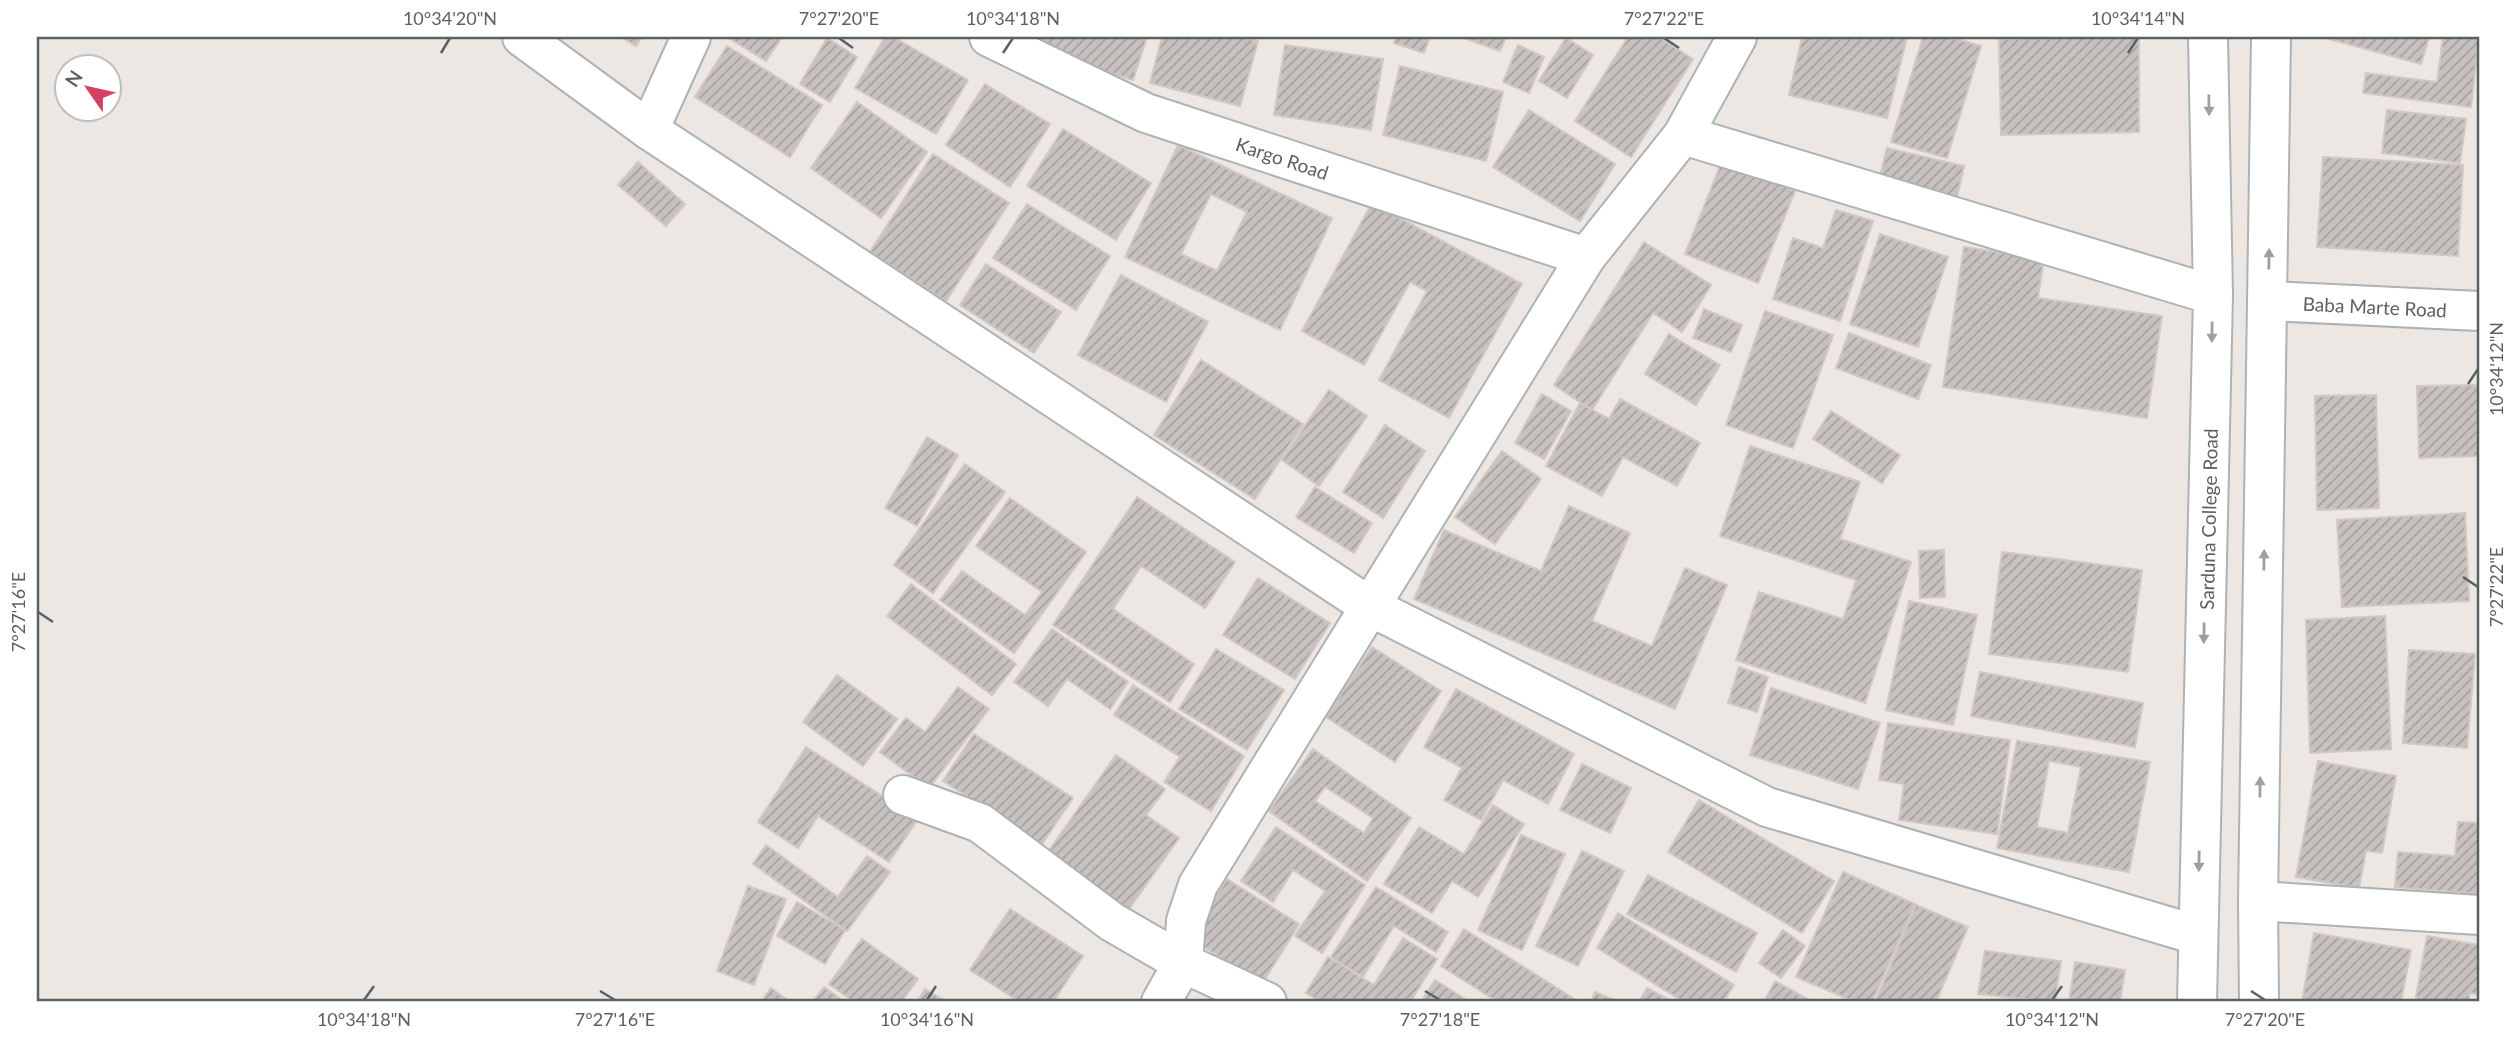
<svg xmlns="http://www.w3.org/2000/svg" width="2516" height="1039" font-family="Lato,sans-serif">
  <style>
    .building { fill: url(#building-hatch); stroke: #d0c8c2; stroke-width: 2; fill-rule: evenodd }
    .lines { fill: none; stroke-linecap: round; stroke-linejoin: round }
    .street-casing { stroke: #aeb2b4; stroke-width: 42 }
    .secondary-casing { stroke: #aeb2b5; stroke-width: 42 }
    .street { stroke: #fff; stroke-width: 38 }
    .secondary { stroke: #fff; stroke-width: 38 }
    .oneway { fill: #9da0a1 }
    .ticks { fill: none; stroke: #5b6062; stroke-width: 2.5 }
    .labels { text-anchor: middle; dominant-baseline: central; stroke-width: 5; stroke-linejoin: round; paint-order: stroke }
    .street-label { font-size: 19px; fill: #5b6062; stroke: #fff }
    .neatline { fill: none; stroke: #5b6062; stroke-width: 2.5 }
    .ticks-label { font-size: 18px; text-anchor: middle; fill: #5b6062 }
  </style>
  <defs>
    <pattern id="building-hatch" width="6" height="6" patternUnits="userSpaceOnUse" patternTransform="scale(1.75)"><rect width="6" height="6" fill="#c7c2c0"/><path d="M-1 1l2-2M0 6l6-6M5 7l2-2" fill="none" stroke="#a5a19f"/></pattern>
  </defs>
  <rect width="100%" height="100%" fill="#ece7e3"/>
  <g class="building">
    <polygon points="621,37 642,37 636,46"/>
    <polygon points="727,37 782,37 766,61"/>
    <polygon points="885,37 893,37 968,80 936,134 855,88"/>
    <polygon points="1040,37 1147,37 1133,80 1036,50"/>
    <polygon points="1162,37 1241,37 1258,41 1240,106 1150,83"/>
    <polygon points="1396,37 1430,37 1424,53 1394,43"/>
    <polygon points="1461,37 1506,37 1500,51"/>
    <polygon points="1628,37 1658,37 1693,59 1631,157 1575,121"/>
    <polygon points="1802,37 1907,37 1887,118 1789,95"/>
    <polygon points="1923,37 1950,37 1981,46 1947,158 1891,142"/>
    <polygon points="2139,37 2139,132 2001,135 1999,39"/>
    <polygon points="2322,37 2429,37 2421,64"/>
    <polygon points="2443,37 2479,37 2471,107 2363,93 2366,73 2437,82"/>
    <polygon points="827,38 857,57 830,102 800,84"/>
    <polygon points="1566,38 1593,55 1567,98 1539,81"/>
    <polygon points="1285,45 1383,59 1371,130 1274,115"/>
    <polygon points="1518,45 1544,57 1529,93 1503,82"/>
    <polygon points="727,46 822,105 790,157 695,97"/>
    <polygon points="1400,66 1503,92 1486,161 1383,135"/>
    <polygon points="985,84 1050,124 1010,187 946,145"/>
    <polygon points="857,102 927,152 881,218 811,168"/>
    <polygon points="1529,110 1615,164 1580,221 1493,167"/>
    <polygon points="2387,110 2466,119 2460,163 2382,153"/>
    <polygon points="1063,129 1151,183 1116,240 1027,186"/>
    <path d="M 1178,145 L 1332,218 L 1280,330 L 1125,257 ZM 1211,194 L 1247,212 L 1217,271 L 1181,254 Z"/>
    <polygon points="1887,148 1964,166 1956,202 1878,184"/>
    <polygon points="933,154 1009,203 946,301 870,252"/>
    <polygon points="2323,157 2463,165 2458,256 2317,247"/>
    <polygon points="1722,161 1795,191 1758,283 1685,254"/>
    <polygon points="638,162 685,204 666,226 618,185"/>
    <polygon points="1372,203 1522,284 1449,418 1379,380 1427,291 1410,282 1364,365 1302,331"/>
    <polygon points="1027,204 1110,256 1076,310 993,258"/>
    <polygon points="1836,210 1873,221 1840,321 1773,299 1793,238 1823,248"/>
    <polygon points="1880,234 1948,257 1918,347 1850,324"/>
    <polygon points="1644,242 1711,285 1682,332 1653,313 1592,410 1554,385"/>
    <polygon points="1964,247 2044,259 2038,298 2162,316 2147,418 1943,387"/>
    <polygon points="986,264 1061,312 1034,353 960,305"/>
    <polygon points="1121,275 1208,322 1166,402 1078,355"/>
    <polygon points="1704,309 1742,325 1731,352 1693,338"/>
    <polygon points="1765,311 1833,335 1793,448 1726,425"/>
    <polygon points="1849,333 1931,365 1918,399 1836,368"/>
    <polygon points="1669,334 1720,365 1696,405 1645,374"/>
    <polygon points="1201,360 1303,424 1255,499 1154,435"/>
    <polygon points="2479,385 2479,456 2419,458 2417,386"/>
    <polygon points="1329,390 1367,416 1319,486 1282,460"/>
    <polygon points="1542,394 1571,411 1544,459 1515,443"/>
    <polygon points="2376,395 2379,508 2317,510 2315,396"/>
    <polygon points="1620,399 1700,443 1677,486 1623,457 1602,496 1546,466 1580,403 1609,419"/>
    <polygon points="1831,411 1900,455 1882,483 1813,439"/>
    <polygon points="1385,425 1425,451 1383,518 1343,492"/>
    <polygon points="927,437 958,455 917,526 885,508"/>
    <polygon points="1750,446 1860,482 1840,539 1911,562 1865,703 1736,660 1759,592 1843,619 1856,580 1720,536"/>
    <polygon points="1502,451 1541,479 1495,544 1455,517"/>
    <polygon points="965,464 1005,492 933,593 894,565"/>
    <polygon points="1315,487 1372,523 1354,553 1296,517"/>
    <polygon points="1137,497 1235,562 1205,608 1141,566 1113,609 1194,664 1170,702 1053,625"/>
    <polygon points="1010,498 1086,552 1014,653 940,600 962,571 1025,615 1042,592 976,546"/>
    <polygon points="1569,506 1630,533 1592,621 1652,646 1685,568 1727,585 1675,709 1414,599 1444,530 1541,571"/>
    <polygon points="2465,513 2469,601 2342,607 2337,520"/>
    <polygon points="1944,550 1945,597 1920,598 1919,551"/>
    <polygon points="2002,552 2142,570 2128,672 1989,654"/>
    <polygon points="1258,578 1330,623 1295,679 1223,635"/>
    <polygon points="911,584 1016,664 992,695 887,616"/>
    <polygon points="1909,601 1977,615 1953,725 1886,710"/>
    <polygon points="2385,616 2391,749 2310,753 2306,620"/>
    <polygon points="1052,629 1128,682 1110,709 1067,679 1048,706 1014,682"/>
    <polygon points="1372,647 1441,691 1395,762 1326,717"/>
    <polygon points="1216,649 1284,690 1247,750 1179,709"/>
    <polygon points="2409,650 2475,654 2467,748 2403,743"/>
    <polygon points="1739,667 1768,677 1757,712 1728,703"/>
    <polygon points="1980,672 2143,703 2135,747 1971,716"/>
    <polygon points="837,675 897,719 863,766 803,722"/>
    <polygon points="1133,685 1244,756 1211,811 1164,782 1180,757 1114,715"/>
    <polygon points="958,687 989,709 929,788 880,752 906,718 925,732"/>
    <polygon points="1771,688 1880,723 1858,789 1750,755"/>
    <polygon points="1456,689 1574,754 1548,804 1503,780 1481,820 1444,800 1462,768 1424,747"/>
    <polygon points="1888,723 2010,740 1997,834 1899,820 1904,784 1879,780"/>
    <polygon points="974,734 1073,798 1042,844 943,781"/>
    <path d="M 2017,741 L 2150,762 L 2129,872 L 1997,848 ZM 2049,761 L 2081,767 L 2068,833 L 2037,827 Z"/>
    <polygon points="806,747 918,819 889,862 818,816 798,848 758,822"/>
    <path d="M 1313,749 L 1411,818 L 1367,881 L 1269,811 ZM 1325,787 L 1373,818 L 1364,833 L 1315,801 Z"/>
    <polygon points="1116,755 1165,789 1146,815 1179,838 1119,923 1038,866"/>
    <polygon points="2318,761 2396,776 2382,853 2366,851 2359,888 2296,877"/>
    <polygon points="1582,764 1631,788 1610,833 1560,810"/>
    <polygon points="1699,800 1834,881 1802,933 1668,852"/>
    <polygon points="1493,805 1524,824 1478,897 1452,881 1432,913 1384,884 1419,827 1464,854"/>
    <polygon points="2458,822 2479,823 2479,894 2395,887 2398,852 2455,856"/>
    <polygon points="1276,827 1365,885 1322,953 1295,936 1325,891 1293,870 1273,902 1241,881"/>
    <polygon points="1521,835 1565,854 1522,950 1478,930"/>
    <polygon points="766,845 838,897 867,856 890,872 847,931 753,864"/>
    <polygon points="1582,851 1624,871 1578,966 1536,946"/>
    <polygon points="1843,872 1915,904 1872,1002 1855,1002 1796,977"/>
    <polygon points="1648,875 1757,933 1736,972 1627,914"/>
    <polygon points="1227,879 1299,924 1262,984 1190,938"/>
    <polygon points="748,886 786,899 754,985 717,971"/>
    <polygon points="1376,887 1448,932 1436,952 1394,926 1363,977 1331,957"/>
    <polygon points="797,902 845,930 825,964 777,936"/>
    <polygon points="1916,905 1968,927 1936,1002 1875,1002"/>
    <polygon points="1010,909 1083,956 1053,1002 1020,1002 970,970"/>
    <polygon points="1618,913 1734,985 1723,1002 1684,1002 1597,948"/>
    <polygon points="1464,929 1579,1002 1498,1002 1441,966"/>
    <polygon points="1783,930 1805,946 1781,978 1759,963"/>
    <polygon points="2314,933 2411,950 2401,1002 2302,1002"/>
    <polygon points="2427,936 2479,945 2479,995 2470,993 2468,1002 2415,1002"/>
    <polygon points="1403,938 1437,959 1410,1002 1321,1002 1306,993 1328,957 1374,985"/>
    <polygon points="862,939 918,979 901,1002 854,1002 829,984"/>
    <polygon points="1985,951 2061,961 2055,1002 1978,994"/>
    <polygon points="2075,962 2125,970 2120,1002 2069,1002"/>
    <polygon points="1435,980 1470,1002 1421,1002"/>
    <polygon points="1775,981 1813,1002 1764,1002"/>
    <polygon points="824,987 845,1002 812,1002"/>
    <polygon points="771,988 790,1002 761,1002"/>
    <polygon points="1647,988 1673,1002 1639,1002"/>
    <polygon points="925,989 947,1002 917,1002"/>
    <polygon points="1595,992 1619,1002 1591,1002"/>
  </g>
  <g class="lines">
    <g class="street-casing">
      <g id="street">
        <path id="s1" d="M 989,37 L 1146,113 L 1586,257"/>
        <polyline points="649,130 691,37"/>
        <polyline points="1683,135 2213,295"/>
        <path id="s2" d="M 2268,301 L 2479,311"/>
        <polyline points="903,795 980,823 1112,922 1183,963 1267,1002"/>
        <polyline points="2258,901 2479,915"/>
        <polyline points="1161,1002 1183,963 1186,921 1198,885 1586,257 1683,135 1737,37"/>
      </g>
    </g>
    <g class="secondary-casing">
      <g id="secondary">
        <polyline points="522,37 649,130 1369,606 1767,807 2197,935"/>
        <path id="s3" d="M 2197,1002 L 2213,295 L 2208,37"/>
        <polyline points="2259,1002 2258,901 2271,37"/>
      </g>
    </g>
    <use href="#street" class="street"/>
    <use href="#secondary" class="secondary"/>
  </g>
  <defs><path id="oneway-solid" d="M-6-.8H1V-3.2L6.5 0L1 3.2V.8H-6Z" transform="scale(1.75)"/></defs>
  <g class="oneway">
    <use href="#oneway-solid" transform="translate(2209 105) rotate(89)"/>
    <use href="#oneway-solid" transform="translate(2269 259) rotate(-89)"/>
    <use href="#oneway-solid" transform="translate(2212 332) rotate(91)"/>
    <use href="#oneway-solid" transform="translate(2264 560) rotate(-89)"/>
    <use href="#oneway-solid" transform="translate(2204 633) rotate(91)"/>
    <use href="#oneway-solid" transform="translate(2260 787) rotate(-89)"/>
    <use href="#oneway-solid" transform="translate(2199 861) rotate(91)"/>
  </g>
  <path class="ticks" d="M 839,38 L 853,48M 1664,38 L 1679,48M 441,53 L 450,38M 1003,53 L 1013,38M 2128,53 L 2138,38M 2468,384 L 2478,369M 2463,577 L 2478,587M 38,612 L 53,622M 600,991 L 615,1000M 1425,991 L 1440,1000M 2251,991 L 2265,1000M 364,1000 L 374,986M 927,1000 L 936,986M 2052,1000 L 2062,986"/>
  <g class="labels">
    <g class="street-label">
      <text stroke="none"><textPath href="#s1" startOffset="318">Kargo Road</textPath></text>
      <text stroke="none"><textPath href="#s2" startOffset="107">Baba Marte Road</textPath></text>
      <text stroke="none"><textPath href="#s3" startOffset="483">Sarduna College Road</textPath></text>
    </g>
  </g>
  <rect width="2516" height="1039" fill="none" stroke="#ffffff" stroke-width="77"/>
  <g transform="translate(88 88) rotate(304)"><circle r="33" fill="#ffffff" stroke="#bdbfc0" stroke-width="2"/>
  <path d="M0-5L12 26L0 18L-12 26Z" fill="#d44162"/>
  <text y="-10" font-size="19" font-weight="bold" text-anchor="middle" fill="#5b6062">N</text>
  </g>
  <rect x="38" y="38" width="2440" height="962" class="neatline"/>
  <g class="ticks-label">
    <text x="450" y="25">10°34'20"N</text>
    <text x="839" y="25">7°27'20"E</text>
    <text x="1013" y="25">10°34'18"N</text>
    <text x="1664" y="25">7°27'22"E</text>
    <text x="2138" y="25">10°34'14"N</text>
    <text transform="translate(2497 369) rotate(-90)" y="6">10°34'12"N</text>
    <text transform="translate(2497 587) rotate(-90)" y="6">7°27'22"E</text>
    <text transform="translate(19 612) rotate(-90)" y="6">7°27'16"E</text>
    <text x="364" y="1026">10°34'18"N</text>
    <text x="615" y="1026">7°27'16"E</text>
    <text x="927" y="1026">10°34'16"N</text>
    <text x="1440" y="1026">7°27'18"E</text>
    <text x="2052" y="1026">10°34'12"N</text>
    <text x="2265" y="1026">7°27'20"E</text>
  </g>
</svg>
